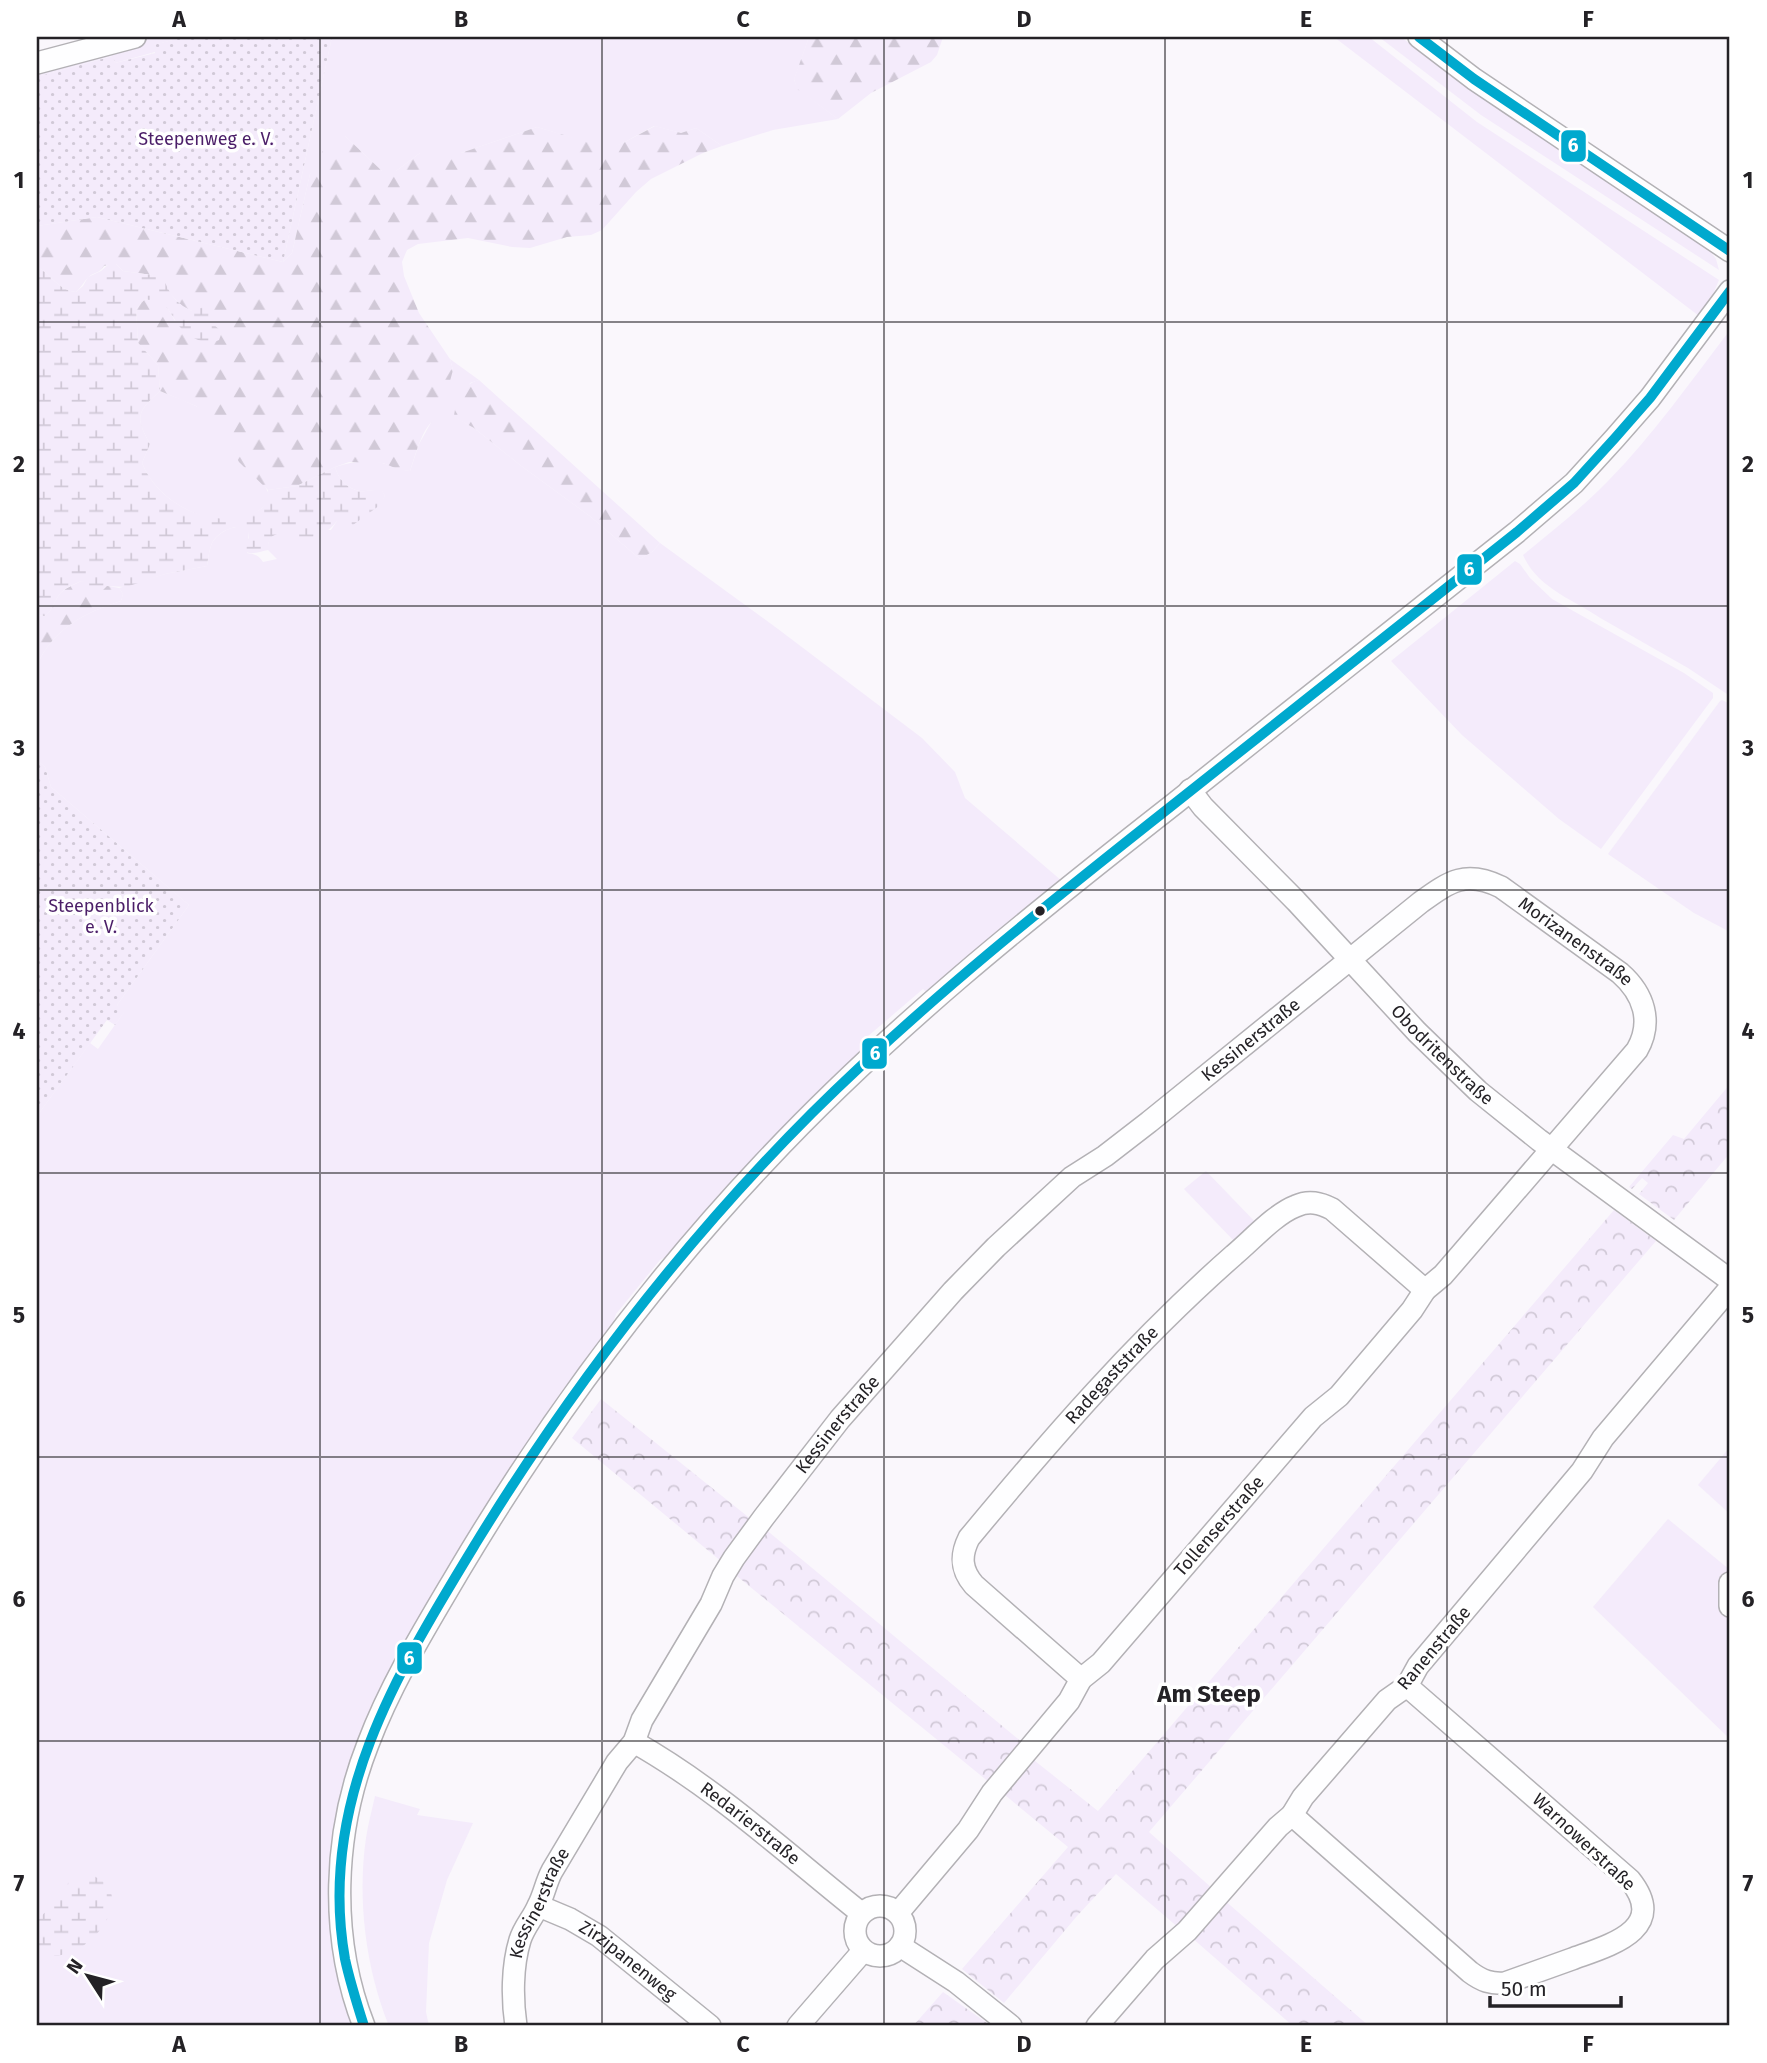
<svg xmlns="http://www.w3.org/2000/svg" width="1767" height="2063" font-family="'Fira Sans',sans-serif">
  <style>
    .grass { fill: #f4ebfb }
    .forest { fill: url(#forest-firs) }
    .wetland { fill: url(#wetland-marsh) }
    .park { fill: url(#park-crowns) }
    .garden { fill: url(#garden-dots) }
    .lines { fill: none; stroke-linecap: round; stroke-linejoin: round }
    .minor-casing { stroke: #b3b1b5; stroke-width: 24 }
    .minor { stroke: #fefeff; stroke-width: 21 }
    .bus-1-casing { stroke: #fff; stroke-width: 16 }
    .bus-1 { stroke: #00a9ce; stroke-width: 10 }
    .grid { fill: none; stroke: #242226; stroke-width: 2; stroke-opacity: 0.55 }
    .bus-dot { fill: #242226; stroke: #fff; stroke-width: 2.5 }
    .labels { text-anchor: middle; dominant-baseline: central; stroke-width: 7; stroke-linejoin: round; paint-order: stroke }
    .park-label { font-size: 18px; fill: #4b1e68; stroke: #fff }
    .street-label { font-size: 18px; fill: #242226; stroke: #fff }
    .district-label { font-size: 24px; font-weight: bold; fill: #242226; stroke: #fff }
    .line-badge { stroke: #fff; stroke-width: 2.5 }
    .badge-label { font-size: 19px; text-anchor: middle; font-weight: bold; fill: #fff }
    .neatline { fill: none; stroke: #242226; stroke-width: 2.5 }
    .grid-label { font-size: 23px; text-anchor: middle; font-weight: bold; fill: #242226 }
  </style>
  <defs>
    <pattern id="forest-firs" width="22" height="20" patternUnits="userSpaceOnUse" patternTransform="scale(1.75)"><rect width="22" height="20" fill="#f4ebfb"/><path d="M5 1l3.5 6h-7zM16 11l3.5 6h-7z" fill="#d1c9d7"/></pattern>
    <pattern id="wetland-marsh" width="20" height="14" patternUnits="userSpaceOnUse" patternTransform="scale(1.75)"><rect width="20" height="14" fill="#f4ebfb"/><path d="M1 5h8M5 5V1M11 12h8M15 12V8" fill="none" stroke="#d1c9d7"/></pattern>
    <pattern id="park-crowns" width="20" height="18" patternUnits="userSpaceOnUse" patternTransform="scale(1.75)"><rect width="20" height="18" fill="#f4ebfb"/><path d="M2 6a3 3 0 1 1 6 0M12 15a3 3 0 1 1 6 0" fill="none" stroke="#d1c9d7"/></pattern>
    <pattern id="garden-dots" width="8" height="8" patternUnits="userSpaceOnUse" patternTransform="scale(1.75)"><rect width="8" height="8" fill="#f4ebfb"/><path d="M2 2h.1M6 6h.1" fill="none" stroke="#d1c9d7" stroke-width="1.8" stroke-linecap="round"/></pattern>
  </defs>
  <rect width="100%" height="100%" fill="#faf7fc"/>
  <g class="grass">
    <polygon points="146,37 184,37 154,45 155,52 115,63 112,56 37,77 37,66"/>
    <polygon points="332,37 809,37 794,80 798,89 838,119 773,130 722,146 696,128 681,133 654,126 623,143 608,149 537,127 461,153 420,153 396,171 382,171 345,136 310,174 292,253 283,262"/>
    <polygon points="1334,37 1369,37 1477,122 1719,280 1710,301 1699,316"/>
    <polygon points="1379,37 1401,37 1467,88 1707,247 1716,259 1719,270 1481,115"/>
    <path d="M 1730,330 L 1730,696 L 1688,668 L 1602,619 C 1575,600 1538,589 1523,555 C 1552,531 1582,508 1608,481 C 1653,435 1691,381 1730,330 Z"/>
    <path d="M 450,359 L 479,380 L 470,383 L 455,417 L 474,428 L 520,465 L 591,517 L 640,559 L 652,552 L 660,543 L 778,629 L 922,738 L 955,772 L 965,798 L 1062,881 L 928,994 L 923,989 L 867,1037 L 872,1043 L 762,1148 L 672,1254 L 660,1260 L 616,1314 L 612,1326 L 527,1445 L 468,1536 L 413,1630 L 357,1746 L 340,1802 L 330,1865 L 331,1918 L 341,1991 L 354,2026 L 37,2026 L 37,1172 L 38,1168 L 37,1116 L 90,1043 L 98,1049 L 124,1012 L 117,1005 L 189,905 L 51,787 L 45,767 L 37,760 L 37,665 C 54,628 84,613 121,601 L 123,594 L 119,588 L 165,574 L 207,566 C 208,559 209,550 212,543 C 217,532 240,520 249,531 L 247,553 C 254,554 259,555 263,562 L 277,559 L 268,550 C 268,544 268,538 274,535 C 282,530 320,530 331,530 L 337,521 C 353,520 377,510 385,496 L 382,491 C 374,489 366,492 359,491 C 346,488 338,478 335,467 C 350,462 366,459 382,463 C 392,465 399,470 410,471 L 419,444 L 433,419 L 453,370 Z"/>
    <path d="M 160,391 C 179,399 203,406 217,421 C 225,432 230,447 238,459 C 245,470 262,479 267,490 C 276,506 249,517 237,519 C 230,520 218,520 210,518 C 181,511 153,491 142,463 L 150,444 C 134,416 138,411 160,391 Z"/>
    <polygon points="1515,561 1520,564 1530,578 1552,599 1684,673 1713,693 1713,698 1601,849 1559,819 1462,735 1391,661"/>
    <polygon points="1722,700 1730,704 1730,932 1694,913 1608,854 1720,701"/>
    <polygon points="1206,1171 1258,1225 1237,1244 1184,1189"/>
    <polygon points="1730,1447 1730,1514 1698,1485"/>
    <path d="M 1668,1519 L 1730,1570 C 1720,1591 1720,1599 1730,1619 L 1730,1739 L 1593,1607 Z"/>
    <path d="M 375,1796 L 420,1809 L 417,1815 L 473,1823 L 447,1880 L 429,1943 L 426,2012 L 429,2026 L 389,2026 C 366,1969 357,1900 366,1838 C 368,1824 372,1810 375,1796 Z"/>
  </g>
  <g class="forest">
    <polygon points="809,37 943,37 937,55 931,62 871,93 838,119 797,89 794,79"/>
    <path d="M 655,126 L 681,133 L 696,128 L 722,146 L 703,153 L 651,179 L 636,192 L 602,230 L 591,235 L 567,237 L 530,248 L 512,247 L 468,238 L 418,244 L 407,250 L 402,262 L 404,276 L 419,313 L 450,359 L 453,370 L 441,414 C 422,425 417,451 410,471 L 400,470 L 383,463 L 349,462 L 335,467 L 297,486 L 268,490 L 239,462 L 216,421 L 196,406 L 160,391 L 158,365 L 138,343 L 136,309 L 144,300 C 164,298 167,306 175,321 L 192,311 L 183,307 L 152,275 L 123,271 L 116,264 L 104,266 C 100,272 97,272 91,275 C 85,279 82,287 76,292 C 57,290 52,274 37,267 L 37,226 L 97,217 L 283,262 L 292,253 L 310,174 L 331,136 L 345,136 L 382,171 L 396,171 L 420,153 L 461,153 L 537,127 L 608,148 L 623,143 Z"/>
    <path d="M 479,380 L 660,543 L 652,552 L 640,559 L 591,517 L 520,465 L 474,428 L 454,417 C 456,400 461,385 479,380 Z"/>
    <path d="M 81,581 L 119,588 L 123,594 L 121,601 C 84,613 54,628 37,665 L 37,615 L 45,616 C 53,610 53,603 59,595 C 64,588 74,585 81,581 Z"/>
  </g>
  <g class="wetland">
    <path d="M 110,263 L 116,264 L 123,271 L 152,275 L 165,282 C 170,296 179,305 192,311 L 203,307 L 209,310 L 211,322 L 222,332 L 219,340 L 209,344 C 202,341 193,339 187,334 C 169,320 172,298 144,300 L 136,309 L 138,343 L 158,365 L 160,391 C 138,411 134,416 150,444 L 142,463 C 158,503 210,530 251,514 C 263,509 269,504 268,490 L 297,486 L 335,467 C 338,478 346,488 359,491 C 366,492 374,489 382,490 L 385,496 L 380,505 L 353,525 L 346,521 L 337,521 C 324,539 301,542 281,533 C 271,535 268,539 268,550 C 259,552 250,556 243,550 L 243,544 L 249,538 L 249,532 C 240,520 217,532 212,543 C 209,550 208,559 207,566 L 165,574 L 126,587 L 107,586 L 101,592 L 94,592 L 87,583 L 81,581 C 73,585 64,588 59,595 C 53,603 53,610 45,616 L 37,615 L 37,267 C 52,274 57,290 76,292 L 83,286 L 88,277 L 101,271 Z"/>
    <path d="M 90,1875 C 149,1893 76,1978 37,1950 L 37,1922 L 70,1881 L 80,1876 Z"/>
  </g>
  <g class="park">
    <polygon points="1730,1084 1730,1153 1674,1220 1639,1194 1648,1183 1642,1178 1632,1189 1629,1187 1673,1135 1684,1139"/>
    <polygon points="1614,1210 1656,1241 1149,1832 1213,1889 1180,1929 1116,1874 1077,1916 1004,2003 962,1969 1068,1847 1000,1791 1030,1757 1098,1811"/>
    <polygon points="601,1399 752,1520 722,1562 572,1438"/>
    <polygon points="764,1528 1024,1744 990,1783 732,1572"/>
    <polygon points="1223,1899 1369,2026 1293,2026 1191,1937"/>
    <polygon points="943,1992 987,2023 984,2026 913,2026"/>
  </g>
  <g class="garden">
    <polygon points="184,37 332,37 283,262 97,217 37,226 37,77 113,56 115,63 155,53 153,45"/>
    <polygon points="37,760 45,767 51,787 189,905 117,1005 125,1011 115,1025 107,1020 37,1116"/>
  </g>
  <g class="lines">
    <g class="minor-casing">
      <g id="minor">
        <polyline points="1419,37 1474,79 1730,251"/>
        <polyline points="37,63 135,37"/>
        <path id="s1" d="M 1190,790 L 1203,807 L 1296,901 L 1417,1032 L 1478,1091 L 1539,1140 L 1730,1280"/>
        <polyline points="1730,1583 1730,1606"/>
        <path id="s2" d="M 1081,1679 L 974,1585 C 961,1570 960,1556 969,1538 C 1052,1438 1136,1341 1234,1255 C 1252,1240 1275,1214 1296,1206 C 1309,1200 1320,1203 1332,1209 L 1425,1290"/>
        <path id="s3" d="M 634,1742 C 717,1789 787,1854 861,1913"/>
        <path d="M 1292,1815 L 1470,1972 C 1482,1981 1491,1984 1505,1983 C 1527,1975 1550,1967 1572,1959 C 1607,1946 1670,1930 1630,1880 L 1407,1686"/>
        <circle cx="880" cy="1931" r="25"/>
        <path id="s4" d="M 539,1906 L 570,1919 L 599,1936 L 710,2026"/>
        <polyline points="900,1946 956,1982 1011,2026"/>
        <path d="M 364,2026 C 329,1937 333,1833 368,1744 C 391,1683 427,1625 460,1569 C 547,1423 647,1287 763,1164 C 888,1030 1031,916 1174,804 C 1288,713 1402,623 1517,532 L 1574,483 L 1615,438 L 1650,398 L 1730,291"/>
        <path id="s5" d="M 516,2026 C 512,1999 512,1966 520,1940 C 524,1927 533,1918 538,1906 C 544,1895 546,1882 552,1871 L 617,1762 L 634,1742 L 642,1720 L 711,1604 L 723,1576 L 734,1558 L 764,1517 L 840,1419 L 953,1291 L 996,1247 L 1072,1177 L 1105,1156 L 1149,1122 L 1421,902 C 1450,881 1466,870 1501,887 L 1620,973 C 1644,994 1653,1022 1637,1050 L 1443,1275 L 1425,1290 L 1412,1310 L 1339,1396 L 1313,1417 L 1101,1663 L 1081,1679 L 1069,1701 L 992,1793 L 968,1830 L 898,1913"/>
        <polyline points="798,2026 863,1951"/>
        <polyline points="1097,2026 1155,1959 1187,1931 1278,1827 1292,1815 1303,1797 1387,1700 1407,1686 1418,1666 1582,1471 1603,1438 1730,1288"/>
      </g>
    </g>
    <use href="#minor" class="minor"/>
    <g class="bus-1-casing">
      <g id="bus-1">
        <polyline points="1419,37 1474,79 1730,251"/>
        <path d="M 364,2026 C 357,2004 350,1982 345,1959 C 317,1802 398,1671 476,1543 C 571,1388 683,1242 812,1113 C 925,1001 1050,902 1174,804 C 1289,713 1403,622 1517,532 L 1574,483 L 1615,438 L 1650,398 L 1730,291"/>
      </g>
    </g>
    <use href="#bus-1" class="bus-1"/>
  </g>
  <path class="grid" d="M 320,37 L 320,2026M 602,37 L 602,2026M 884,37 L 884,2026M 1165,37 L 1165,2026M 1447,37 L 1447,2026M 37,322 L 1730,322M 37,606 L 1730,606M 37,890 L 1730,890M 37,1173 L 1730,1173M 37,1457 L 1730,1457M 37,1741 L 1730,1741"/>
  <circle class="bus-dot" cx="1040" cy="911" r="6"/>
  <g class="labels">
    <g class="park-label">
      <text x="206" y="139">Steepenweg e. V.</text>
      <text x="101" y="906">Steepenblick<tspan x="101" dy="21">e. V.</tspan></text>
    </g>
    <g class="street-label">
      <text stroke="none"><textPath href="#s5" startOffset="1661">Morizanenstraße</textPath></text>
      <text stroke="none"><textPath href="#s5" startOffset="1262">Kessinerstraße</textPath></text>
      <text stroke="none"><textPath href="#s1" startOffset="366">Obodritenstraße</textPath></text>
      <text stroke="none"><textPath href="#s2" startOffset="410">Radegaststraße</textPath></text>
      <text stroke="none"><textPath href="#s5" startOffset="695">Kessinerstraße</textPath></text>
      <text transform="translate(1219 1526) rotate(-49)">Tollenserstraße</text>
      <text transform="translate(1434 1648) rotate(-50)">Ranenstraße</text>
      <text stroke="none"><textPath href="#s3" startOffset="142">Redarierstraße</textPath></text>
      <text transform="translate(1584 1842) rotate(43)">Warnowerstraße</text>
      <text stroke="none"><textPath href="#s5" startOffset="128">Kessinerstraße</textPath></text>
      <text stroke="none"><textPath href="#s4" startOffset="105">Zirzipanenweg</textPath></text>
    </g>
    <g class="district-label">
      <text x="1209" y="1694">Am Steep</text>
    </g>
  </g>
  <g class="line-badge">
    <rect x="1560" y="129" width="27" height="34" rx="7" fill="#00a9ce"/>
    <rect x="1456" y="553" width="27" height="33" rx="7" fill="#00a9ce"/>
    <rect x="861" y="1037" width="27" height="33" rx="7" fill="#00a9ce"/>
    <rect x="396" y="1641" width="27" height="34" rx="7" fill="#00a9ce"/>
  </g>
  <g class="badge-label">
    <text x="1573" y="152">6</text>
    <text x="1469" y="576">6</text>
    <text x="875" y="1060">6</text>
    <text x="409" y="1665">6</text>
  </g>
  <rect width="1767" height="2063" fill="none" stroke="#ffffff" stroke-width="77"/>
  <g transform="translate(88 1976) rotate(306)" stroke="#ffffff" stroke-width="5" paint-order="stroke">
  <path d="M0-5L12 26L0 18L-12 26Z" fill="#242226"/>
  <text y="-10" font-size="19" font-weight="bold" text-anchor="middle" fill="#242226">N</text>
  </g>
  <path d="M1490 1996v10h131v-10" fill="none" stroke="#242226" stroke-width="3.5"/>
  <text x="1501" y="1996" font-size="21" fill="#242226" stroke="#ffffff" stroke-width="5" paint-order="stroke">50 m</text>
  <rect x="38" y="38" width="1690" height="1986" class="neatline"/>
  <g class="grid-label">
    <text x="179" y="27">A</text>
    <text x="461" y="27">B</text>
    <text x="743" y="27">C</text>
    <text x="1024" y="27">D</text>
    <text x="1306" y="27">E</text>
    <text x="1588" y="27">F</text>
    <text x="19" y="188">1</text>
    <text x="1748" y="188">1</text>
    <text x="19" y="472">2</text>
    <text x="1748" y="472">2</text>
    <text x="19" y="756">3</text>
    <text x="1748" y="756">3</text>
    <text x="19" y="1039">4</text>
    <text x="1748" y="1039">4</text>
    <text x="19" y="1323">5</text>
    <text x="1748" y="1323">5</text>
    <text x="19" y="1607">6</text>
    <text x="1748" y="1607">6</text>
    <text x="19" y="1891">7</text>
    <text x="1748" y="1891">7</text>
    <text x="179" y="2052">A</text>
    <text x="461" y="2052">B</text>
    <text x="743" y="2052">C</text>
    <text x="1024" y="2052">D</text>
    <text x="1306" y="2052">E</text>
    <text x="1588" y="2052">F</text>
  </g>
</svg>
